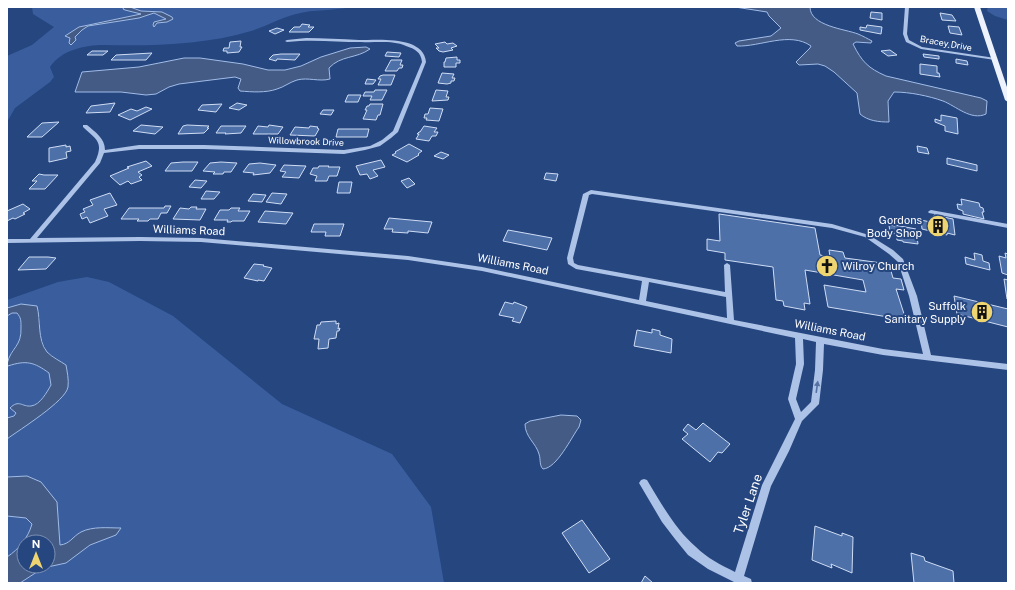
<svg xmlns="http://www.w3.org/2000/svg" width="1015" height="590" font-family="'Public Sans',sans-serif">
  <style>
    .green { fill: #3a5e9d }
    .water { fill: #435b85; stroke: #a1bce7; fill-rule: evenodd }
    .building { fill: #4e70a8; stroke: #cfddf5 }
    .lines { fill: none; stroke-linecap: round; stroke-linejoin: round }
    .minor { fill: #acc2e6; fill-rule: evenodd }
    .major { fill: #edf2fd; fill-rule: evenodd }
    .oneway { fill: #5571a4 }
    .labels { text-anchor: middle; dominant-baseline: central; stroke-width: 4; stroke-linejoin: round; paint-order: stroke }
    .far-street-label { font-size: 9px; fill: #fff; stroke: #264680 }
    .poi-label { font-size: 11px; fill: #fff; stroke: #264680; text-anchor: end }
    .street-label { font-size: 11px; fill: #fff; stroke: #264680 }
    .near-street-label { font-size: 13px; fill: #fff; stroke: #264680 }
  </style>
  <rect width="100%" height="100%" fill="#264680"/>
  <g class="green">
    <path d="M 32,7 L 124,7 L 123,9 L 141,14 L 86,25 L 66,36 C 77,41 79,30 88,26 L 139,18 L 154,13 L 166,19 L 154,22 L 154,26 L 157,23 L 167,22 L 172,17 C 159,13 141,14 130,7 L 351,7 C 333,11 314,9 296,14 C 281,18 266,26 251,31 C 204,45 153,46 104,45 C 85,45 61,50 50,67 L 54,77 L 50,82 L 15,108 L 7,122 L 7,56 L 32,45 L 54,27 L 33,14 Z"/>
    <polygon points="988,7 1008,7 1008,20 995,16 987,11"/>
    <polygon points="87,277 109,282 173,316 282,404 392,454 431,507 444,583 20,583 43,568 66,563 90,545 116,535 80,532 67,544 59,545 27,476 7,477 7,439 46,411 66,365 47,352 39,333 40,317 21,304 7,308 7,300 58,282"/>
    <polygon points="12,313 17,313 21,318 22,337 20,341 12,351 7,363 7,316"/>
    <path d="M 23,361 L 41,367 L 49,373 L 51,385 C 46,394 40,403 30,407 L 22,404 L 15,416 L 7,418 L 7,364 L 8,366 Z"/>
    <path d="M 7,516 L 26,518 L 32,524 C 28,538 19,549 7,557 Z"/>
  </g>
  <g class="water">
    <polygon points="124,7 130,7 141,11 162,12 172,17 173,19 167,22 157,23 154,27 153,25 154,22 166,19 154,13 139,18 88,26 82,30 75,37 76,40 71,45 69,43 70,38 65,36 79,27 141,14 125,10 123,9"/>
    <path d="M 735,7 L 810,7 C 810,26 845,29 858,34 C 863,36 868,39 872,41 L 871,43 L 856,42 L 853,44 C 862,62 868,68 886,76 L 981,98 L 987,101 L 986,114 C 971,121 956,106 943,101 C 929,96 910,92 894,92 L 888,101 L 889,122 C 879,122 868,121 860,114 L 857,93 L 834,72 L 825,66 L 818,64 L 799,65 L 796,62 L 810,48 L 811,46 C 790,31 760,47 737,46 L 735,43 L 739,41 L 771,36 L 781,28 L 769,16 L 767,12 Z"/>
    <path d="M 366,47 L 370,49 C 356,59 341,55 329,68 L 330,79 C 319,82 308,77 297,80 C 290,82 284,87 277,89 C 266,93 252,92 240,91 L 238,88 L 241,79 L 235,77 L 179,84 L 169,87 L 156,94 L 146,95 L 121,92 L 75,92 L 82,72 L 139,67 L 184,58 L 200,58 L 243,64 L 268,70 L 285,70 L 301,66 L 321,57 L 350,48 Z"/>
    <path d="M 21,304 L 37,306 C 41,321 37,339 47,352 C 52,357 60,361 66,365 C 67,371 69,380 68,387 C 66,401 19,430 7,439 L 7,418 L 14,416 L 16,413 L 10,408 C 19,399 22,407 31,406 C 40,405 47,392 51,385 L 49,373 C 34,362 26,360 8,366 L 7,364 C 11,347 22,347 21,327 C 21,320 21,318 17,313 L 12,313 L 7,316 L 7,308 Z"/>
    <path d="M 561,415 L 577,416 L 581,420 L 579,427 C 571,438 557,468 543,469 C 539,465 541,460 539,454 C 536,443 525,437 525,424 L 530,421 Z"/>
    <path d="M 27,476 L 41,482 L 57,502 L 60,545 C 70,544 72,537 81,532 C 93,526 108,528 121,528 L 116,535 L 90,545 L 66,563 L 43,568 L 20,583 L 7,583 L 7,557 C 19,549 28,538 32,524 L 26,518 L 7,516 L 7,477 ZM 24,542 L 48,542 L 48,566 L 24,566 Z"/>
  </g>
  <g class="building">
    <polygon points="871,12 882,13 882,20 870,18"/>
    <polygon points="940,13 952,15 956,21 942,20"/>
    <polygon points="302,24 310,25 308,27 314,27 309,32 289,32 294,27 300,27"/>
    <polygon points="867,25 882,27 881,34 860,30 860,27 866,28"/>
    <polygon points="948,26 959,27 962,35 950,33"/>
    <polygon points="277,28 284,30 275,34 269,31"/>
    <polygon points="241,41 240,47 242,47 239,52 227,53 227,51 223,51 224,48 229,48 230,42"/>
    <polygon points="944,41 962,44 965,47 963,46 964,49 960,48 960,49 945,47"/>
    <polygon points="445,42 447,44 453,43 457,46 451,48 453,50 443,52 439,51 436,48 439,48 435,44"/>
    <polygon points="890,50 897,55 888,56 881,51"/>
    <polygon points="92,51 108,51 103,55 87,55"/>
    <polygon points="387,52 401,53 399,57 385,56"/>
    <polygon points="152,53 146,60 111,60 116,55"/>
    <polygon points="281,54 300,54 295,60 277,59 276,61 269,59 273,55"/>
    <polygon points="923,54 939,56 939,59 924,57"/>
    <polygon points="457,57 457,60 460,60 460,63 456,63 456,67 444,67 444,62 445,62 446,58"/>
    <polygon points="956,59 967,61 968,65 956,63"/>
    <polygon points="391,60 402,60 400,65 403,65 402,68 399,68 397,71 385,71"/>
    <polygon points="920,64 937,66 937,73 939,73 940,77 920,74"/>
    <polygon points="442,73 454,74 452,78 455,78 454,81 451,81 451,83 447,84 438,83"/>
    <polygon points="383,75 395,75 391,85 378,85 381,79 378,79 380,76"/>
    <polygon points="367,79 376,80 373,84 365,84"/>
    <polygon points="375,90 387,90 382,100 370,100 372,96 363,96 365,92 374,92"/>
    <polygon points="436,90 448,91 446,97 449,97 448,100 432,101"/>
    <polygon points="348,95 361,95 358,102 345,102"/>
    <polygon points="115,103 110,112 86,113 91,106"/>
    <polygon points="237,103 247,105 239,110 229,108"/>
    <polygon points="222,104 216,112 198,110 202,105"/>
    <polygon points="370,104 383,104 380,115 378,115 376,120 363,119 367,110 365,110 367,106 369,106"/>
    <polygon points="146,107 152,109 130,120 118,115 131,109 137,111"/>
    <polygon points="430,108 443,109 439,121 426,120 427,118 424,118 425,114 428,114"/>
    <polygon points="323,110 334,110 331,115 320,114"/>
    <polygon points="941,115 957,118 958,134 945,131 945,126 935,122 935,119 941,121"/>
    <polygon points="59,122 42,137 27,137 42,123"/>
    <polygon points="141,125 163,127 155,134 133,131"/>
    <polygon points="187,125 209,126 207,128 209,128 204,133 178,134 183,126"/>
    <polygon points="269,125 283,127 278,134 253,134 258,126 268,127"/>
    <polygon points="221,126 246,126 241,133 225,134 226,133 216,133"/>
    <polygon points="310,126 318,127 317,128 319,129 315,136 290,135 295,127 309,128"/>
    <polygon points="424,126 437,128 434,132 438,132 436,136 432,136 429,141 416,139 419,134 417,134 419,132 420,132"/>
    <polygon points="338,129 369,129 367,137 336,137"/>
    <polygon points="409,144 422,151 418,154 419,155 407,162 392,155 396,153 395,152"/>
    <polygon points="66,145 66,147 70,146 71,151 66,152 67,158 49,162 49,148"/>
    <polygon points="917,146 927,148 929,154 918,152"/>
    <polygon points="441,152 449,155 443,159 434,156"/>
    <polygon points="947,158 977,165 977,171 947,164"/>
    <polygon points="381,160 385,167 373,170 378,176 370,179 367,174 360,175 356,166"/>
    <polygon points="146,161 152,166 138,172 142,175 139,177 142,180 131,184 128,181 120,185 110,176 129,168 127,167"/>
    <polygon points="183,162 198,162 192,171 165,171 171,163"/>
    <polygon points="221,162 237,163 231,172 224,172 223,174 213,174 215,172 203,171 210,163"/>
    <polygon points="260,163 276,165 270,173 253,175 254,173 243,172 249,164"/>
    <polygon points="284,165 306,166 299,178 282,177 286,172 280,171"/>
    <polygon points="319,166 329,166 328,167 340,167 337,176 329,176 327,181 315,181 317,176 310,174 313,168 318,168"/>
    <polygon points="546,173 558,174 556,181 544,179"/>
    <polygon points="39,174 44,175 58,175 45,189 29,189 37,181 32,181"/>
    <polygon points="409,178 415,184 407,188 401,181"/>
    <polygon points="195,180 207,181 201,188 189,187"/>
    <polygon points="339,182 352,182 350,193 337,193"/>
    <polygon points="206,191 220,192 214,199 201,199"/>
    <polygon points="110,193 117,205 104,209 108,216 90,223 87,217 82,219 80,214 85,212 83,209 93,205 90,200"/>
    <polygon points="272,193 287,194 281,204 266,202"/>
    <polygon points="253,194 266,195 262,202 248,201"/>
    <polygon points="961,199 979,203 980,207 983,208 984,212 982,212 984,219 963,214 963,211 958,209 957,204 962,205"/>
    <polygon points="23,204 30,209 23,213 25,214 15,219 13,218 7,221 7,211"/>
    <polygon points="165,206 171,206 167,213 161,213 158,219 150,219 148,221 137,221 139,219 121,219 129,208 164,208"/>
    <polygon points="191,207 197,207 196,209 206,209 200,220 173,219 180,208 189,209"/>
    <polygon points="231,208 240,208 238,211 250,211 244,221 232,221 231,222 227,222 228,220 214,220 220,210 229,210"/>
    <polygon points="265,211 293,213 286,224 258,222"/>
    <polygon points="719,214 815,228 820,255 830,257 829,250 843,252 845,258 889,264 893,278 901,279 904,290 896,289 906,320 828,307 824,285 866,292 863,280 805,270 810,304 804,303 805,310 784,306 783,301 776,300 773,267 725,260 725,253 707,250 707,239 720,241"/>
    <polygon points="934,215 953,219 955,235 947,233 947,235 922,229 921,220 935,223"/>
    <polygon points="389,218 432,222 428,233 408,231 408,233 392,232 393,229 384,229"/>
    <polygon points="314,224 344,224 340,236 325,236 326,232 311,232"/>
    <polygon points="889,225 895,226 895,225 916,229 918,244 903,242 903,241 897,240 896,234 890,233"/>
    <polygon points="508,230 552,238 547,250 503,241"/>
    <polygon points="974,253 982,255 983,261 989,263 990,270 966,264 965,257 975,260"/>
    <polygon points="1005,253 1008,254 1008,275 1002,273 999,256 1006,258"/>
    <polygon points="29,257 48,257 56,258 46,269 18,270"/>
    <polygon points="254,264 264,265 263,266 272,268 264,281 258,280 258,281 244,278"/>
    <polygon points="1004,279 1008,280 1008,299 1007,299"/>
    <polygon points="954,296 1008,309 1008,327 957,314"/>
    <polygon points="505,302 513,304 514,302 527,307 520,323 512,321 514,318 499,315"/>
    <polygon points="336,321 336,324 339,323 338,329 340,328 339,331 337,331 336,338 329,339 328,348 318,349 319,339 314,339 317,325 320,325 321,322"/>
    <polygon points="652,329 660,331 660,335 672,339 671,353 634,346 637,330 652,333"/>
    <polygon points="703,423 730,444 722,453 718,452 710,462 682,439 688,434 683,430 688,424 696,430"/>
    <polygon points="582,520 610,559 589,573 562,533"/>
    <polygon points="815,526 842,536 842,533 853,537 852,573 831,564 832,568 812,560"/>
    <polygon points="911,553 924,557 925,561 953,571 954,583 914,583"/>
    <polygon points="645,576 653,583 641,583"/>
  </g>
  <g class="lines">
    <g class="minor">
      <polygon points="905,7 909,7 907,34 909,40 922,47 995,58 997,59 995,60 921,49 906,42 903,34"/>
      <path d="M 306,38 C 323,38 341,39 359,40 C 377,40 424,35 426,62 L 398,132 L 391,138 L 380,146 L 365,150 L 344,154 L 204,149 L 139,149 L 104,153 L 100,163 L 37,238 L 140,237 L 201,238 L 408,256 L 482,267 L 639,300 L 642,281 L 576,269 L 568,264 L 567,258 L 583,194 L 591,190 L 832,224 L 869,235 L 893,250 L 903,259 L 917,296 L 931,355 L 1008,364 L 1008,370 L 883,355 L 824,344 L 823,370 L 819,404 L 802,421 L 789,451 L 771,486 L 744,576 L 751,579 L 752,583 L 736,583 L 708,569 L 688,555 L 675,539 L 662,522 L 639,483 L 641,480 L 644,479 L 647,480 C 661,503 675,529 696,547 C 707,558 721,565 735,572 L 762,485 L 795,419 L 788,399 L 796,364 L 795,338 L 482,271 L 408,260 L 201,242 L 140,241 L 7,243 L 7,239 L 30,239 L 95,162 C 104,142 97,140 83,127 L 83,125 L 87,125 C 95,132 105,138 105,150 L 139,145 L 204,145 L 344,150 L 370,146 L 382,140 L 393,131 L 422,62 C 421,52 415,49 406,46 C 392,40 376,43 361,42 C 336,42 312,39 287,42 L 285,41 L 287,40 ZM 592,194 L 832,228 L 865,237 L 889,254 L 898,262 L 909,296 L 923,354 L 883,349 L 734,320 L 730,265 L 727,263 L 724,265 L 725,292 L 578,265 L 574,263 L 573,258 L 589,195 ZM 649,282 L 726,297 L 727,318 L 646,301 ZM 803,339 L 816,342 L 815,370 L 811,402 L 801,412 L 796,399 L 804,364 Z"/>
      <polygon points="931,210 1008,224 1008,228 929,213 928,212 929,211"/>
    </g>
    <polygon class="major" points="974,7 980,7 1008,90 1008,102 1005,100"/>
  </g>
  <defs><path id="oneway-solid" d="M-6-.8H1V-3.2L6.5 0L1 3.2V.8H-6Z"/></defs>
  <use class="oneway" href="#oneway-solid" transform="translate(817 387) rotate(-82)"/>
  <defs>
    <g id="building-disc" transform="scale(1.15)"><circle r="9.5" fill="#efd571" stroke="#264680"/><path d="M-4-6H4V6H1V3H-1V6H-4ZM-2.5-4.3h1.7v1.8h-1.7ZM.8-4.3h1.7v1.8H.8ZM-2.5-1h1.7V.8h-1.7ZM.8-1h1.7V.8H.8Z" fill="#111"/></g>
    <g id="church-disc" transform="scale(1.15)"><circle r="9.5" fill="#efd571" stroke="#264680"/><path d="M-1.2-6h2.4v3.5h3.3v2.4h-3.3V6h-2.4V-.1h-3.3v-2.4h3.3Z" fill="#111"/></g>
  </defs>
  <g fill-rule="evenodd">
    <use href="#building-disc" x="938" y="226"/>
    <use href="#church-disc" x="827" y="266"/>
    <use href="#building-disc" x="982" y="312"/>
  </g>
  <g class="labels">
    <g class="far-street-label">
      <text transform="translate(946 43) rotate(10)">Bracey Drive</text>
      <text transform="translate(306 141) rotate(2)">Willowbrook Drive</text>
    </g>
    <g class="poi-label">
      <text x="922" y="220">Gordons<tspan x="922" dy="13">Body Shop</tspan></text>
      <text x="842" y="266" text-anchor="start">Wilroy Church</text>
      <text x="966" y="306">Suffolk<tspan x="966" dy="13">Sanitary Supply</tspan></text>
    </g>
    <g class="street-label">
      <text transform="translate(189 230) rotate(2)">Williams Road</text>
      <text transform="translate(513 264) rotate(11)">Williams Road</text>
      <text transform="translate(830 330) rotate(11)">Williams Road</text>
    </g>
    <g class="near-street-label">
      <text transform="translate(748 504) rotate(-71)">Tyler Lane</text>
    </g>
  </g>
  <rect width="1015" height="590" fill="none" stroke="#ffffff" stroke-width="16"/>
  <g transform="translate(36 554)"><circle r="19" fill="#264680" stroke="#7d90b3"/>
  <path d="M0-3L7 15L0 10L-7 15Z" fill="#efd571"/>
  <text y="-6" font-size="11" font-weight="bold" text-anchor="middle" fill="#ffffff">N</text>
  </g>
</svg>
